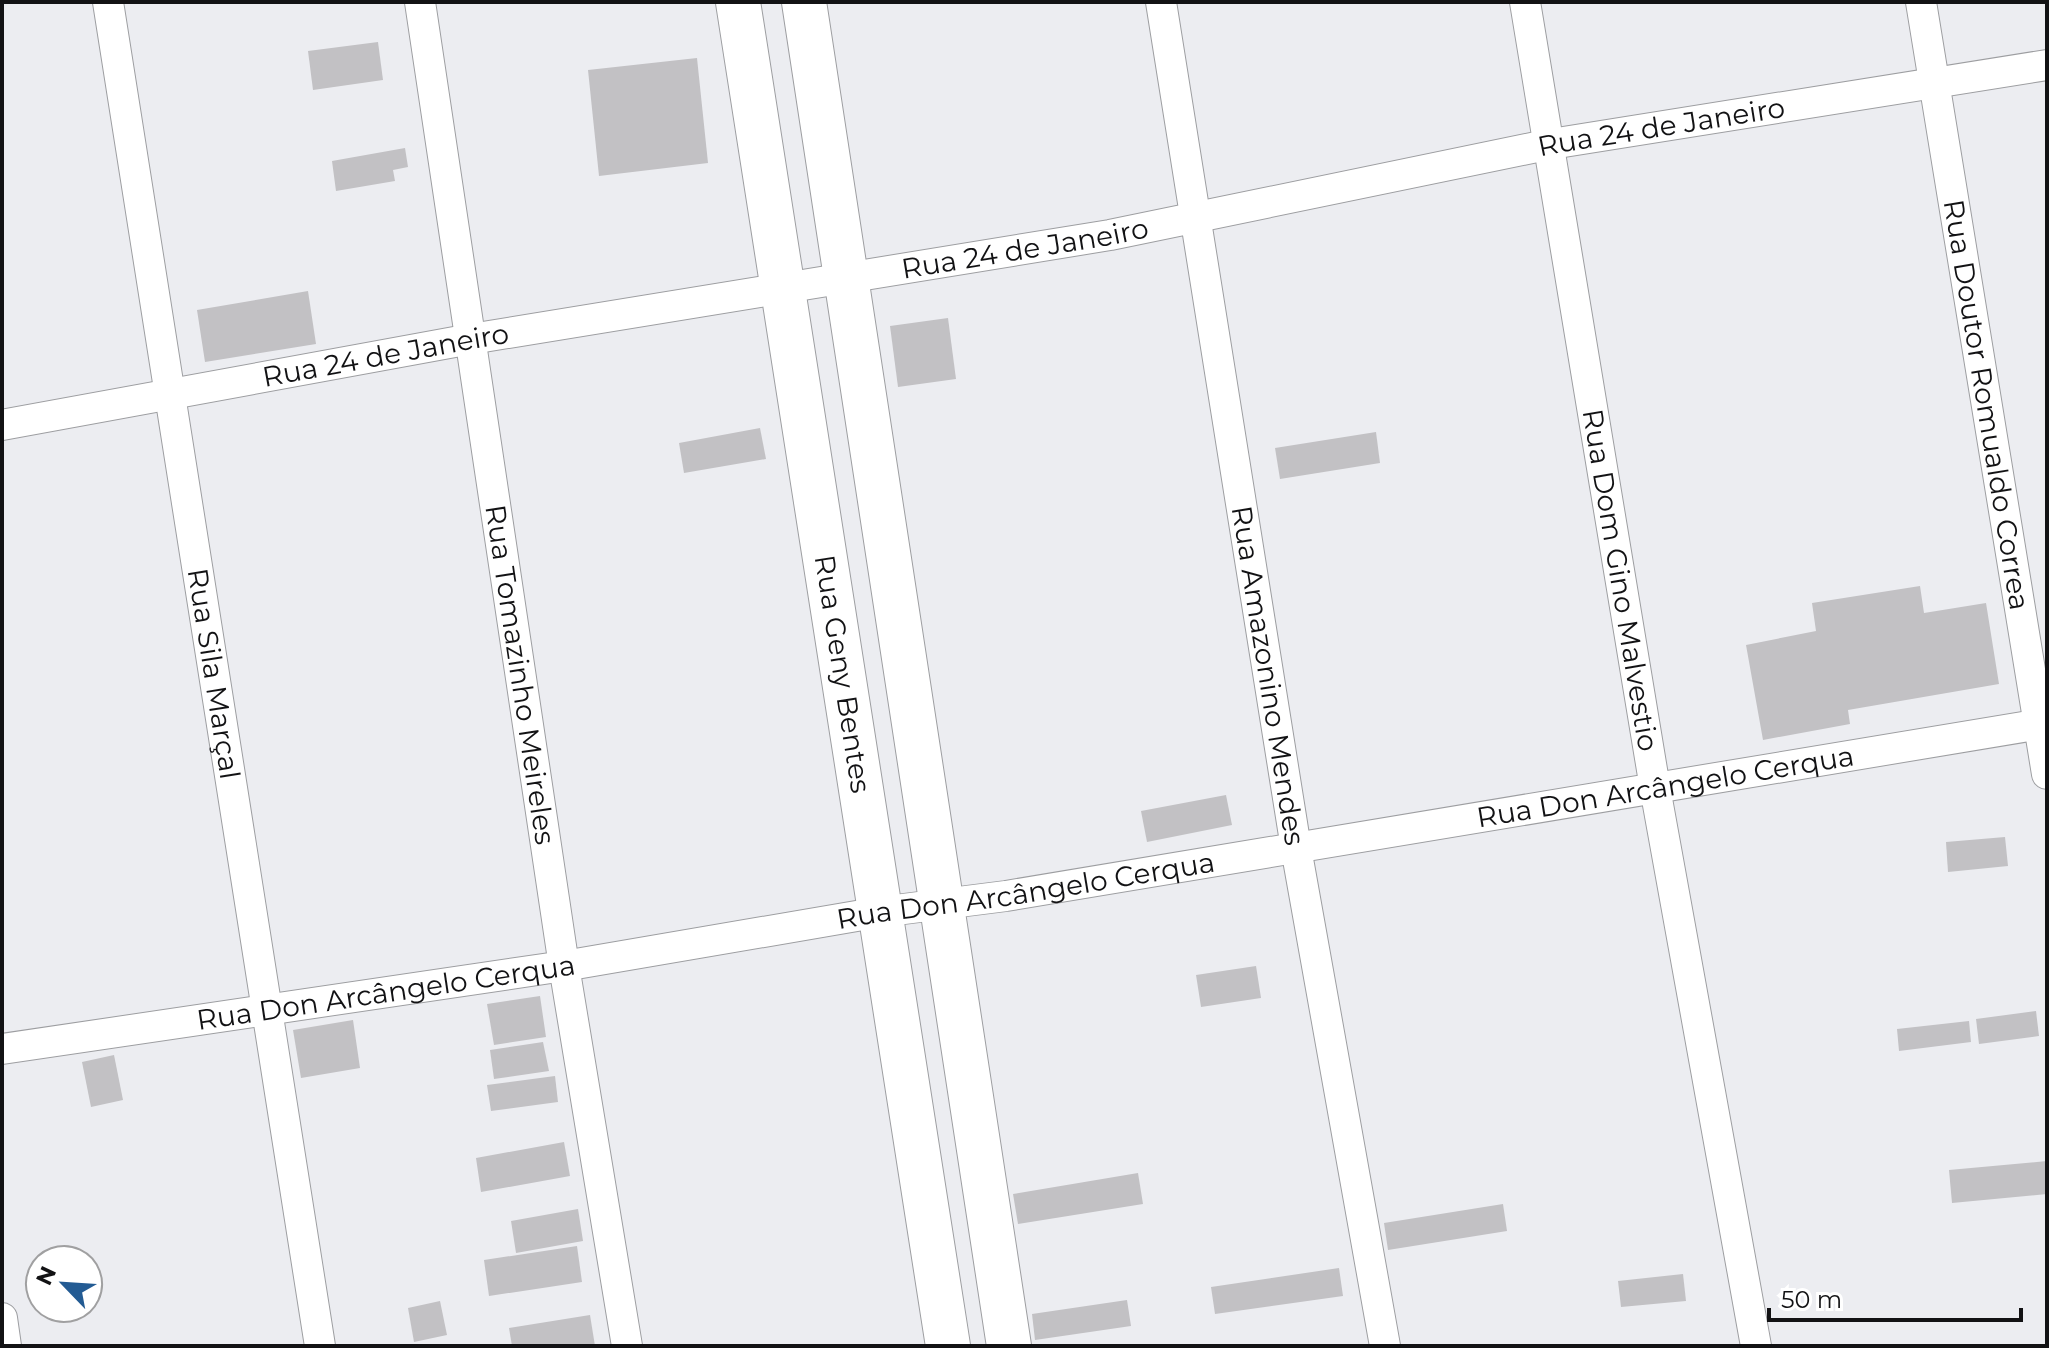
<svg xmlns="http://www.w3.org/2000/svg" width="2049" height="1348" font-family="Montserrat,sans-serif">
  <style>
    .building { fill: #c2c1c4 }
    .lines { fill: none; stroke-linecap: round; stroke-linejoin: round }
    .street-casing { stroke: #9d9ea1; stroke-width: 32 }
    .secondary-casing { stroke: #9d9ea1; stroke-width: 46 }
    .street { stroke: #fff; stroke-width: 30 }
    .secondary { stroke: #fff; stroke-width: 44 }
    .labels { text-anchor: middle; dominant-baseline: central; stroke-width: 8; stroke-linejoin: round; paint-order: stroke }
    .street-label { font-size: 28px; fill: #121214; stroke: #fff }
  </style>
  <rect width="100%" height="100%" fill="#ecedf1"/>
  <g class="building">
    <polygon points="378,42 383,80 313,90 308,51"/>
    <polygon points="697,58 708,163 599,176 588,70"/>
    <polygon points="405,148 408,167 393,170 395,181 336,191 332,161"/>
    <polygon points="308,291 316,344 205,362 197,310"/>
    <polygon points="948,318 956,379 898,387 890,326"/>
    <polygon points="760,428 766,459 684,473 679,443"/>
    <polygon points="1376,432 1380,463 1280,479 1275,448"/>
    <polygon points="1920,586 1924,613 1986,603 1999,684 1848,710 1850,724 1763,740 1746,645 1816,631 1812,603"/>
    <polygon points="1226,795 1232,825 1147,842 1141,811"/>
    <polygon points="2005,837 2008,866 1948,872 1946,842"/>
    <polygon points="1256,966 1261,998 1201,1007 1196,975"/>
    <polygon points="540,996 546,1037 494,1045 487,1004"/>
    <polygon points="2036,1011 2039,1036 1979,1044 1976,1019"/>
    <polygon points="353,1020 360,1068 301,1078 293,1030"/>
    <polygon points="1969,1021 1971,1042 1899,1051 1897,1029"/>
    <polygon points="543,1042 549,1071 494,1079 490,1050"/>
    <polygon points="114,1055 123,1100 91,1107 82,1062"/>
    <polygon points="555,1076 558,1102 491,1111 487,1085"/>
    <polygon points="564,1142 570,1176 481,1192 476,1158"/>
    <polygon points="2047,1161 2047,1194 1952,1203 1949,1170"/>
    <polygon points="1138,1173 1143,1204 1018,1224 1013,1194"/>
    <polygon points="1503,1204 1507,1231 1388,1250 1384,1223"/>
    <polygon points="578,1209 583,1241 516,1253 511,1221"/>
    <polygon points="577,1246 582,1282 489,1296 484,1260"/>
    <polygon points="1339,1268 1343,1296 1215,1314 1211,1287"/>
    <polygon points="1683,1274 1686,1301 1621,1307 1618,1281"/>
    <polygon points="1127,1300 1131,1326 1035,1340 1032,1314"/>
    <polygon points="440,1301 447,1335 414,1342 408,1308"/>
    <polygon points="590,1315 595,1346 512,1346 509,1328"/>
  </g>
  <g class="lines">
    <g class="street-casing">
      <g id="street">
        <path id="s1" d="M 108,2 L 320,1346"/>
        <path id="s2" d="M 420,2 L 564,966 L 627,1346"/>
        <path id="s3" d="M 1161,2 L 1296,848 L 1385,1346"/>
        <path id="s4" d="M 1525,2 L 1655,788 L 1756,1346"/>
        <path id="s5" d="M 1921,2 L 2047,774"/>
        <path id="s6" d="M 2,425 L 471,339 L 1110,235 L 1551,144 L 2047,65"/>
        <path id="s7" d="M 2,1049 L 564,966 L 880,912 L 1006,896 L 2047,723"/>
        <polyline points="2,1318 6,1346"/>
      </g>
    </g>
    <g class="secondary-casing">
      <g id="secondary">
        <path id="s8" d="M 738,2 L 948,1346"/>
        <polyline points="804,2 1009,1346"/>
      </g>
    </g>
    <use href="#street" class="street"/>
    <use href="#secondary" class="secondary"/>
  </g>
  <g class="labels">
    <g class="street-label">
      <text stroke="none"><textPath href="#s6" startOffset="1686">Rua 24 de Janeiro</textPath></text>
      <text stroke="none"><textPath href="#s6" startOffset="1038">Rua 24 de Janeiro</textPath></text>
      <text stroke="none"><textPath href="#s6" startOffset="390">Rua 24 de Janeiro</textPath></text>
      <text stroke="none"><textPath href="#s5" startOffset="408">Rua Doutor Romualdo Correa</textPath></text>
      <text stroke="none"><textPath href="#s4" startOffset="586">Rua Dom Gino Malvestio</textPath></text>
      <text stroke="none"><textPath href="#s1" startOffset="680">Rua Sila Marçal</textPath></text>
      <text stroke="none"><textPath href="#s2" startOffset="680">Rua Tomazinho Meireles</textPath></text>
      <text stroke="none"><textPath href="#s8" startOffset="680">Rua Geny Bentes</textPath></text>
      <text stroke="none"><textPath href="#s3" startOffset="682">Rua Amazonino Mendes</textPath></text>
      <text stroke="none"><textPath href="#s7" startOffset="1684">Rua Don Arcângelo Cerqua</textPath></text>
      <text stroke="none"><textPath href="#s7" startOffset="1036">Rua Don Arcângelo Cerqua</textPath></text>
      <text stroke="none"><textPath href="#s7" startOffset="388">Rua Don Arcângelo Cerqua</textPath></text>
    </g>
  </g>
  <rect width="2049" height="1348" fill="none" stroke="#121214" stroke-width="8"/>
  <g transform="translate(64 1284) rotate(295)"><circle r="38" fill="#ffffff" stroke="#a0a0a1" stroke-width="2"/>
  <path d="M0-6L14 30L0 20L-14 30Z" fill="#235b93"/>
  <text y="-12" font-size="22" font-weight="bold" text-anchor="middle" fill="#121214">N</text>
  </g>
  <path d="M1769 1308v12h252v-12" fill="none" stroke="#121214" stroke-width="4"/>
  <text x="1781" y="1308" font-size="24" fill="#121214" stroke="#ffffff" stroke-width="6" paint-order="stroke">50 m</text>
</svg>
